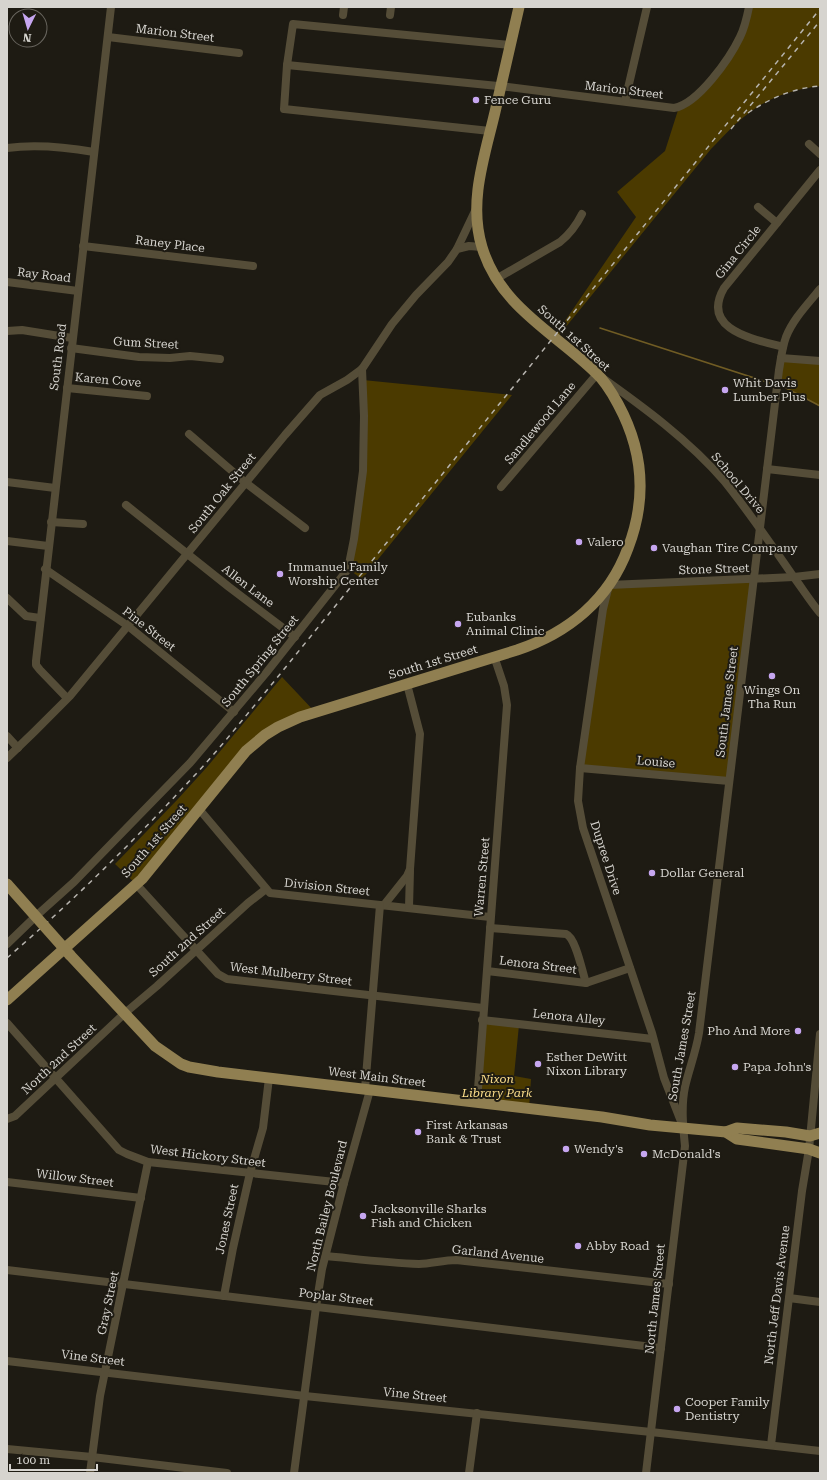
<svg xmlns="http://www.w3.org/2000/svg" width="827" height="1480" font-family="'Roboto Serif',serif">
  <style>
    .green { fill: #4b3a00 }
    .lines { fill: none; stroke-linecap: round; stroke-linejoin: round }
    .stream { stroke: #705c24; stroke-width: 1.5 }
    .minor { stroke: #554d38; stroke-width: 8 }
    .major { stroke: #907f51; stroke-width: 11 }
    .rail { stroke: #b7b4af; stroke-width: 1.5; stroke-dasharray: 5 5; stroke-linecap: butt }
    .major-bridge { stroke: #907f51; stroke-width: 11 }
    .poi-dot { fill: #c6a6f0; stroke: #1e1b13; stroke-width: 1.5 }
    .labels { text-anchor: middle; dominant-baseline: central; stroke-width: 4; stroke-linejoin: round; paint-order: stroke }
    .street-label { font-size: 12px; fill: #d6d4cf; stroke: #1e1b13 }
    .poi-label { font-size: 12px; fill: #d6d4cf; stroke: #1e1b13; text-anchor: start }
    .park-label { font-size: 12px; font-style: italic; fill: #fddf8b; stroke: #1e1b13 }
  </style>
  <rect width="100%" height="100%" fill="#1e1b13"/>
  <g class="green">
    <path d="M 749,7 L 820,7 L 820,86 C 795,89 769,97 749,113 C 735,123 723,137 711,149 L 556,339 L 554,337 L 636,217 L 617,192 L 665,151 L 679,107 L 687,104 L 734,47 Z"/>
    <polygon points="781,358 820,361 820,406 787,388 777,385"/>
    <polygon points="363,380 512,395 362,579 348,569 363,471"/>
    <polygon points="755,579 729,781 580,768 609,585"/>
    <polygon points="282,677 315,712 265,735 136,884 115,864 177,800 207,767"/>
    <polygon points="482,1021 519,1025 514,1076 531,1079 529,1109 477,1102"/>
  </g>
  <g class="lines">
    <g class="stream">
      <polyline points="600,328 773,384"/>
      <polyline points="786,388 820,406"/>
    </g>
    <g class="minor">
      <polyline points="343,15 344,7"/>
      <polyline points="390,15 391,7"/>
      <polyline points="108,37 239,53"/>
      <path d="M 287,65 L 508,87 L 674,108 C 698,104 730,58 740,37 C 745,27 747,17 749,7"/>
      <polyline points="625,101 647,7"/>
      <polyline points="490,131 284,109 287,65 293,24 511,45"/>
      <polyline points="809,144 820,154"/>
      <path d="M 7,148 C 37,144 65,147 94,152"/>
      <polyline points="758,207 777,223"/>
      <polyline points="83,246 253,266"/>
      <polyline points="457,249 476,209"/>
      <path d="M 496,279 L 560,242 C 570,234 576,226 582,214"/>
      <polyline points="7,282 78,291"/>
      <polyline points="7,331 22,330 72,338"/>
      <path d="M 783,347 C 754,339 700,330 724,288 L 820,170"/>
      <polyline points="71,348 139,357 170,358 190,356 220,359"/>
      <polyline points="781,358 820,361"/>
      <polyline points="67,388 147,396"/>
      <polyline points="189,434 246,483 305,528"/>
      <polyline points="767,469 820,475"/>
      <polyline points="7,482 55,488"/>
      <path d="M 501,487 L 597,374 C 642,406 689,440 725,482 C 749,512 771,544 793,576 C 802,588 810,601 820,613"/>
      <polyline points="126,505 229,587 295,637"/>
      <polyline points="51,522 83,524"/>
      <polyline points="7,541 48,546"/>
      <polyline points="45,569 128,626 234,712"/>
      <polyline points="7,598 26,616 40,618"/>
      <polyline points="67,698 40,670 36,665 36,661 111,7"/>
      <polyline points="7,736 18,748"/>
      <polyline points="7,758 34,732 70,696 285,435 320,395 347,380 362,369 392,324 416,295 448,262 457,249 469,246 482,247"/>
      <polyline points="580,768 729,781"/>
      <polyline points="199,809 270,893 490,917"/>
      <polyline points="136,884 218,974 227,979 483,1008"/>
      <polyline points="384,905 407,876 410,869 420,734 407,684"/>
      <polyline points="409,907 410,871"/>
      <path d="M 490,928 L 566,934 C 576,938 582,971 586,983"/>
      <polyline points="7,944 36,916 74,882 190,763 266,673 348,569 354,539 363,471 364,416 362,369"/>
      <polyline points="487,971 586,983 630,968"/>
      <polyline points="482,1020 653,1039"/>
      <polyline points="7,1023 119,1150 127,1154 148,1162 344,1183"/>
      <polyline points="365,1089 380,905"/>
      <polyline points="477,1102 507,705 504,686 494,656"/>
      <polyline points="7,1119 15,1116 125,1013 157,986 248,903 266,889"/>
      <polyline points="682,1124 664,1078 652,1033 583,828 578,801 580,768 603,609 609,585 794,577 820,574"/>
      <polyline points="7,1182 141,1198"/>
      <path d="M 326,1256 C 357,1259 388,1263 419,1264 C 431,1264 443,1260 456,1260 L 669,1284"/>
      <polyline points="7,1270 661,1348"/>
      <polyline points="224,1296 233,1248 250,1173 263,1128 269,1078"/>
      <polyline points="789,1298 820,1302"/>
      <polyline points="7,1361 305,1396 651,1432 820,1451"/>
      <polyline points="771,1445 802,1191 809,1149 820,1034"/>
      <polyline points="7,1449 92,1457 227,1473"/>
      <polyline points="90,1473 100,1396 148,1162"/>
      <polyline points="294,1473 316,1307 322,1269 344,1183 370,1090"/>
      <polyline points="469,1473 477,1413"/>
      <path d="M 646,1473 L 685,1146 C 683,1127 681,1106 685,1087 C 689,1069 696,1052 699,1033 L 779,370 C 781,359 782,348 786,337 C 793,319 808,304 820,289"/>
    </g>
    <g class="major">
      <polyline points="70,955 155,1046 181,1064 189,1067 218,1072 602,1117 650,1125 726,1132 737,1139 809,1149 820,1153"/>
      <path d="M 7,1000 L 142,879 L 246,751 L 265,735 L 278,727 L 300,717 L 517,650 C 568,633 609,600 628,548 C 647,499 643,450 618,404 C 612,393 605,381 596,373 C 554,332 500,307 482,247 C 468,202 485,155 495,112 C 503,77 511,42 519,7"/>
      <polyline points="726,1132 737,1128 786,1132 810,1136 820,1133"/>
    </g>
    <g class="rail">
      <path d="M 748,113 C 770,98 794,88 820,86"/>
      <polyline points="731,129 820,21"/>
      <path d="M 7,958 C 73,901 135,840 194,776 C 217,752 238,725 259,700 L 820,9"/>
    </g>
    <polyline class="major-bridge" points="7,884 70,955"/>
  </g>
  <g class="poi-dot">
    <circle cx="476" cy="100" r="4"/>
    <circle cx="725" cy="390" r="4"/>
    <circle cx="579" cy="542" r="4"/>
    <circle cx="654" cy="548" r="4"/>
    <circle cx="280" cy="574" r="4"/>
    <circle cx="458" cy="624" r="4"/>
    <circle cx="772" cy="676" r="4"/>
    <circle cx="652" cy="873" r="4"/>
    <circle cx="798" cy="1031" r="4"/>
    <circle cx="538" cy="1064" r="4"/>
    <circle cx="735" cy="1067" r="4"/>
    <circle cx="418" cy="1132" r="4"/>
    <circle cx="566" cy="1149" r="4"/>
    <circle cx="644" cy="1154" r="4"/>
    <circle cx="363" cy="1216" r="4"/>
    <circle cx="578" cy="1246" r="4"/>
    <circle cx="677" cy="1409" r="4"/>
  </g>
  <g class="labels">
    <g class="street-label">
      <text transform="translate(175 33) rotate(7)">Marion Street</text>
      <text transform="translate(624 90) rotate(7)">Marion Street</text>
      <text transform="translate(170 244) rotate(7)">Raney Place</text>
      <text transform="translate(738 252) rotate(-51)">Gina Circle</text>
      <text transform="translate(44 275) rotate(7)">Ray Road</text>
      <text transform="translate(574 338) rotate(42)">South 1st Street</text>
      <text transform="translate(146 343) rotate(3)">Gum Street</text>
      <text transform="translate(58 357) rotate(-83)">South Road</text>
      <text transform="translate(108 380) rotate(5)">Karen Cove</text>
      <text transform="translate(540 423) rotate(-50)">Sandlewood Lane</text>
      <text transform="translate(738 483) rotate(50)">School Drive</text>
      <text transform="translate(222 493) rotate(-51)">South Oak Street</text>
      <text transform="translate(714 569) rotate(-2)">Stone Street</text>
      <text transform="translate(248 586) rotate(37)">Allen Lane</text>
      <text transform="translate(149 629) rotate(38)">Pine Street</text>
      <text transform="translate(260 661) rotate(-51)">South Spring Street</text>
      <text transform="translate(433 662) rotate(-17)">South 1st Street</text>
      <text transform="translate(727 702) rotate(-83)">South James Street</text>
      <text transform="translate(656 762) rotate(5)">Louise</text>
      <text transform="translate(154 841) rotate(-49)">South 1st Street</text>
      <text transform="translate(606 858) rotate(72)">Dupree Drive</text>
      <text transform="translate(482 877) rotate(-85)">Warren Street</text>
      <text transform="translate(327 887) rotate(6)">Division Street</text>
      <text transform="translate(187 942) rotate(-42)">South 2nd Street</text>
      <text transform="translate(538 965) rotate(7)">Lenora Street</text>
      <text transform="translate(291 974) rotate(7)">West Mulberry Street</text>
      <text transform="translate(569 1017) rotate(6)">Lenora Alley</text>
      <text transform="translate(682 1046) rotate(-80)">South James Street</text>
      <text transform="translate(59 1059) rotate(-43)">North 2nd Street</text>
      <text transform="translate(377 1077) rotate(7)">West Main Street</text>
      <text transform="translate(208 1156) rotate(7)">West Hickory Street</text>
      <text transform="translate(75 1178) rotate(7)">Willow Street</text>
      <text transform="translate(327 1206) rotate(-76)">North Bailey Boulevard</text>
      <text transform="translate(227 1219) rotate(-78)">Jones Street</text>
      <text transform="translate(498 1254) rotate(6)">Garland Avenue</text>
      <text transform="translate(777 1295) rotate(-83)">North Jeff Davis Avenue</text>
      <text transform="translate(336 1297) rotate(7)">Poplar Street</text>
      <text transform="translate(655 1299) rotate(-84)">North James Street</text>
      <text transform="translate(108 1303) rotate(-78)">Gray Street</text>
      <text transform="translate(93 1358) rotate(7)">Vine Street</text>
      <text transform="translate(415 1395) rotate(6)">Vine Street</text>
    </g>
    <g class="poi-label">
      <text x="484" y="100">Fence Guru</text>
      <text x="733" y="383">Whit Davis<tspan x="733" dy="14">Lumber Plus</tspan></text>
      <text x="587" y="542">Valero</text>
      <text x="662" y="548">Vaughan Tire Company</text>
      <text x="288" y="567">Immanuel Family<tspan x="288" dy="14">Worship Center</tspan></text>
      <text x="466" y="617">Eubanks<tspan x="466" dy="14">Animal Clinic</tspan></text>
      <text x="772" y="690" text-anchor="middle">Wings On<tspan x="772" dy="14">Tha Run</tspan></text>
      <text x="660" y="873">Dollar General</text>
      <text x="790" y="1031" text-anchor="end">Pho And More</text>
      <text x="546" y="1057">Esther DeWitt<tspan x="546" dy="14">Nixon Library</tspan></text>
      <text x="743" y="1067">Papa John's</text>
      <text x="426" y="1125">First Arkansas<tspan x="426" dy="14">Bank &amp; Trust</tspan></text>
      <text x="574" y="1149">Wendy's</text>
      <text x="652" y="1154">McDonald's</text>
      <text x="371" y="1209">Jacksonville Sharks<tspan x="371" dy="14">Fish and Chicken</tspan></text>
      <text x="586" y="1246">Abby Road</text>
      <text x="685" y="1402">Cooper Family<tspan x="685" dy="14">Dentistry</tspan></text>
    </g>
    <g class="park-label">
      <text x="497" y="1079">Nixon<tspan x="497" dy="14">Library Park</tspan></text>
    </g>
  </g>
  <rect width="827" height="1480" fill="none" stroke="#d6d4cf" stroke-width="16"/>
  <g transform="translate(28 28) rotate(185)"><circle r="19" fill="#1e1b13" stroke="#68655e"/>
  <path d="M0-3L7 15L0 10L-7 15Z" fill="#c6a6f0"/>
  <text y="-6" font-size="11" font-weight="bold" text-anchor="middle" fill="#d6d4cf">N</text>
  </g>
  <path d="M10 1464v6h87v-6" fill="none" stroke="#d6d4cf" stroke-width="2"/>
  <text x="16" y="1464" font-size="12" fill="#d6d4cf" stroke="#1e1b13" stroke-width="3" paint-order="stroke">100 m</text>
</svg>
